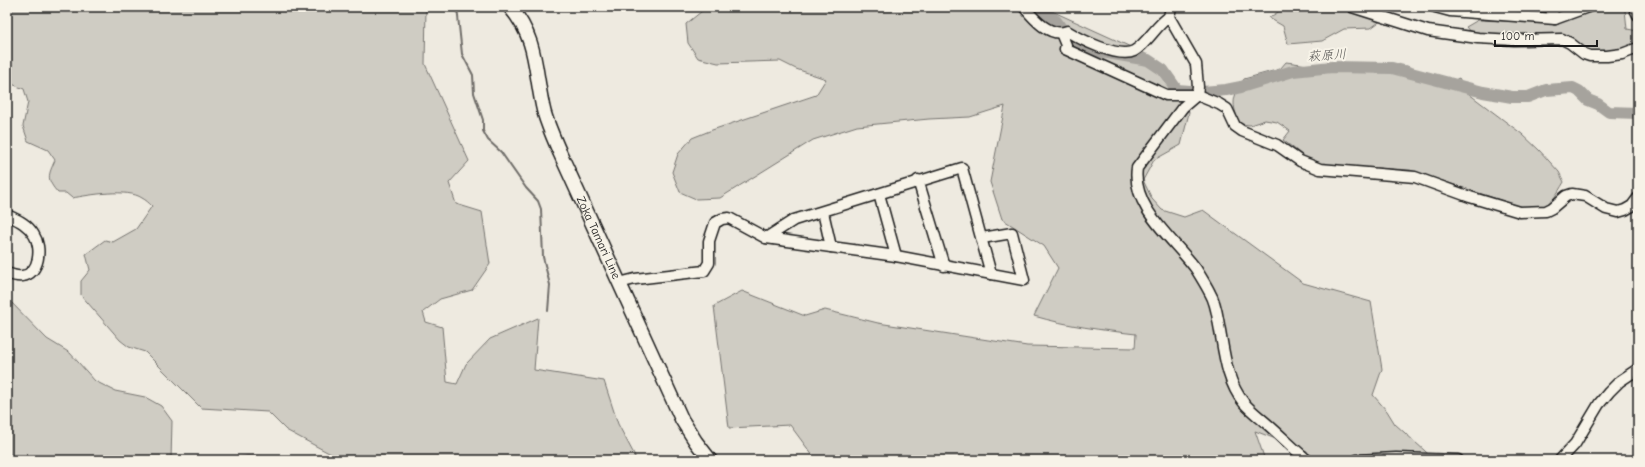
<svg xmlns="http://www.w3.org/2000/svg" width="1645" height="467" font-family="'Comic Neue','Klee One',sans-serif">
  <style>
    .green { fill: #cfccc3; stroke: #767470 }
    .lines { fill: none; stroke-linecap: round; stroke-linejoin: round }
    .stream { stroke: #6f6d69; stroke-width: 2 }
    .river { stroke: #a6a39d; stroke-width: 12 }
    .minor-casing { stroke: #1c1c1c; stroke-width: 13 }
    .major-casing { stroke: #1c1c1c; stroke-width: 16 }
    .minor { stroke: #f7f3e8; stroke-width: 10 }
    .major { stroke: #f7f3e8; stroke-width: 13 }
    .labels { text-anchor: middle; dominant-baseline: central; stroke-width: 4; stroke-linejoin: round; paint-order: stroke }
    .street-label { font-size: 12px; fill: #1c1c1c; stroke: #f7f3e8 }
    .water-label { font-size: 13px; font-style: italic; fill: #535250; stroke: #f7f3e8 }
  </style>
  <rect width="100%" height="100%" fill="#eeeae0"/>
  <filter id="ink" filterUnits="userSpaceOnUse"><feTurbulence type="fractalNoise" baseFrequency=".025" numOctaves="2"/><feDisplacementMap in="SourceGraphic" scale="8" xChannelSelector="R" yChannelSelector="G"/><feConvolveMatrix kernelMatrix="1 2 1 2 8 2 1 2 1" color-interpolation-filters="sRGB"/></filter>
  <g filter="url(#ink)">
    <g class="green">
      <path d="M 7,7 L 426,7 L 425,64 L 469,161 L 449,183 L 456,204 L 482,212 L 490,264 L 472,290 L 440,299 L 423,312 L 426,322 L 442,327 L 447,382 L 457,384 L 466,364 L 490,339 L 538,318 L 534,370 L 604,381 L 618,424 L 635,456 L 634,460 L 342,460 L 286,430 L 268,412 L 201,408 L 145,352 L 129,347 L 120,340 L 81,295 L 81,281 L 90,270 L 86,254 L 105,240 L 113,242 L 136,229 L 152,206 C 149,203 146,200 142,198 C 128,188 89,195 72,198 L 66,193 L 58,193 C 46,179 48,176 55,160 L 48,150 L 28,141 L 23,126 L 28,102 L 24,89 L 7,82 Z"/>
      <path d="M 707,7 L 1043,7 L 1144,53 L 1170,72 L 1184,95 L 1189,113 L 1181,145 L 1154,160 L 1143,180 L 1152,199 L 1162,210 L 1184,217 L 1203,210 L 1303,283 L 1371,302 L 1382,369 L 1373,395 L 1387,411 L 1395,424 L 1435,460 L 1308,460 L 1307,451 L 1255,431 L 1265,460 L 816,460 L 790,425 L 729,428 L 714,306 L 742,291 L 805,316 L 825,310 L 878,323 L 1027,346 L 1135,348 L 1136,334 C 1101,330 1068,326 1034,316 L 1058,268 L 1044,246 L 1002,219 L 990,182 L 1005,106 L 970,117 L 929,119 L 857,126 L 813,140 L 720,198 L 696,199 L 680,192 L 672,172 L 678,154 L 692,138 L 712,130 L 816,95 L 826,79 L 796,69 L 780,61 L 718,63 L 698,58 L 688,43 L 686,24 Z"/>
      <polygon points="1282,7 1389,7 1382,20 1371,28 1344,29 1322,41 1288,44 1283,26 1269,18 1281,10"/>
      <polygon points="1600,7 1614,7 1625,10 1627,29 1638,31 1638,44 1624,52 1592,55 1565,38 1471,33 1466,27 1478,20 1553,23"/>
      <path d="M 1286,62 L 1331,68 L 1407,66 L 1444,85 L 1459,78 L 1469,94 L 1522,134 L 1539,150 L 1559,172 L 1564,182 C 1549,207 1549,210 1518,206 L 1410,170 L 1323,165 L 1312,162 L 1302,155 L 1283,140 L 1290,131 L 1277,122 L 1265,120 L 1250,125 L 1240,124 C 1231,103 1232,98 1244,79 L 1280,69 Z"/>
      <polygon points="7,298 47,339 70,353 95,381 115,391 145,397 161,406 172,421 171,460 7,460"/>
      <polygon points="247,456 279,457 285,460 228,460"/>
    </g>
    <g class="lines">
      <polyline class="stream" points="457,7 462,54 473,75 474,93 483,120 483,131 488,140 501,152 526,188 538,201 541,209 543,257 550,285 548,311"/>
      <polyline class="river" points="1038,7 1056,21 1066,35 1091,50 1148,60 1163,70 1177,90 1203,92 1226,90 1241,87 1293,71 1332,67 1392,68 1483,92 1512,97 1528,97 1546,90 1573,88 1579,91 1588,100 1598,104 1609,112 1638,113"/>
      <g class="minor-casing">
        <g id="minor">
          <path d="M 1024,7 C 1034,19 1050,38 1067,31 C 1080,39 1119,59 1134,51 C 1147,44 1156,25 1169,17"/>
          <path d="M 1171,7 L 1169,17 L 1196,64 L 1198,87 L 1197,95 L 1183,107 L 1137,168 C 1131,208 1175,240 1196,269 C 1201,277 1206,285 1210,293 C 1216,303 1217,314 1219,325 C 1224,351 1226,381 1244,403 C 1250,410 1259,417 1266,423 C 1280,435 1293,448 1307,460"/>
          <polyline points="1352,7 1428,31 1478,38 1514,40 1562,39 1570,43 1584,54 1590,56 1607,56 1622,54 1638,48"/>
          <polyline points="1435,7 1450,11 1555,19 1588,7"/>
          <polyline points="1550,7 1555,19"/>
          <polyline points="1634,7 1638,15"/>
          <polyline points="1061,33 1066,45 1065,49 1166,95 1197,95 1219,104 1227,109 1235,126 1242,131 1277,145 1300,161 1320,169 1415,177 1470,197 1520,212 1546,211 1552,208 1566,196 1572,194 1585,196 1606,209 1618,212 1625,210 1632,206 1638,198"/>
          <polyline points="918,180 944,266"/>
          <polyline points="879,194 896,256"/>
          <polyline points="823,212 831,247"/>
          <path d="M 7,215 C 18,220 28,224 34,235 C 42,247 40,274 22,276 C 17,277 12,275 7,273"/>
          <polyline points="766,238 794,220 962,168 991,274"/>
          <polyline points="619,283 635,279 704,271 709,263 709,241 715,223 722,219 729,218 766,238 896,256 1024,280 1012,233 982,238"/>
          <polyline points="1357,460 1396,458 1458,460"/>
          <polyline points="1560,460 1575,444 1599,404 1609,392 1620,381 1638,369"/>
        </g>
      </g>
      <g class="major-casing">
        <g id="major">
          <path id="s1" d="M 510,7 C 539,41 534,72 544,112 C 548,126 554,139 560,153 L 682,420 L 696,442 L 710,460"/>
        </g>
      </g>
      <use href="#minor" class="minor"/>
      <use href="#major" class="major"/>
    </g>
  </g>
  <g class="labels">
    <g class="street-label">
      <text stroke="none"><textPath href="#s1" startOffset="249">Zoka Tamari Line</textPath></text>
    </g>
    <g class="water-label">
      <text transform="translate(1327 55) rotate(-4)">萩原川</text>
    </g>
  </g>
  <rect width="1645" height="467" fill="none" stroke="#f7f3e8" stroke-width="24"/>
  <rect x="12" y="12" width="1621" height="443" fill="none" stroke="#1c1c1c" stroke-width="1.5" filter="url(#ink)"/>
  <path d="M1495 40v6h102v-6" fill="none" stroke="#1c1c1c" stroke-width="2"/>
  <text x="1501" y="40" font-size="12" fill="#1c1c1c" stroke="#f7f3e8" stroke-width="3" paint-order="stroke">100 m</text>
</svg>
